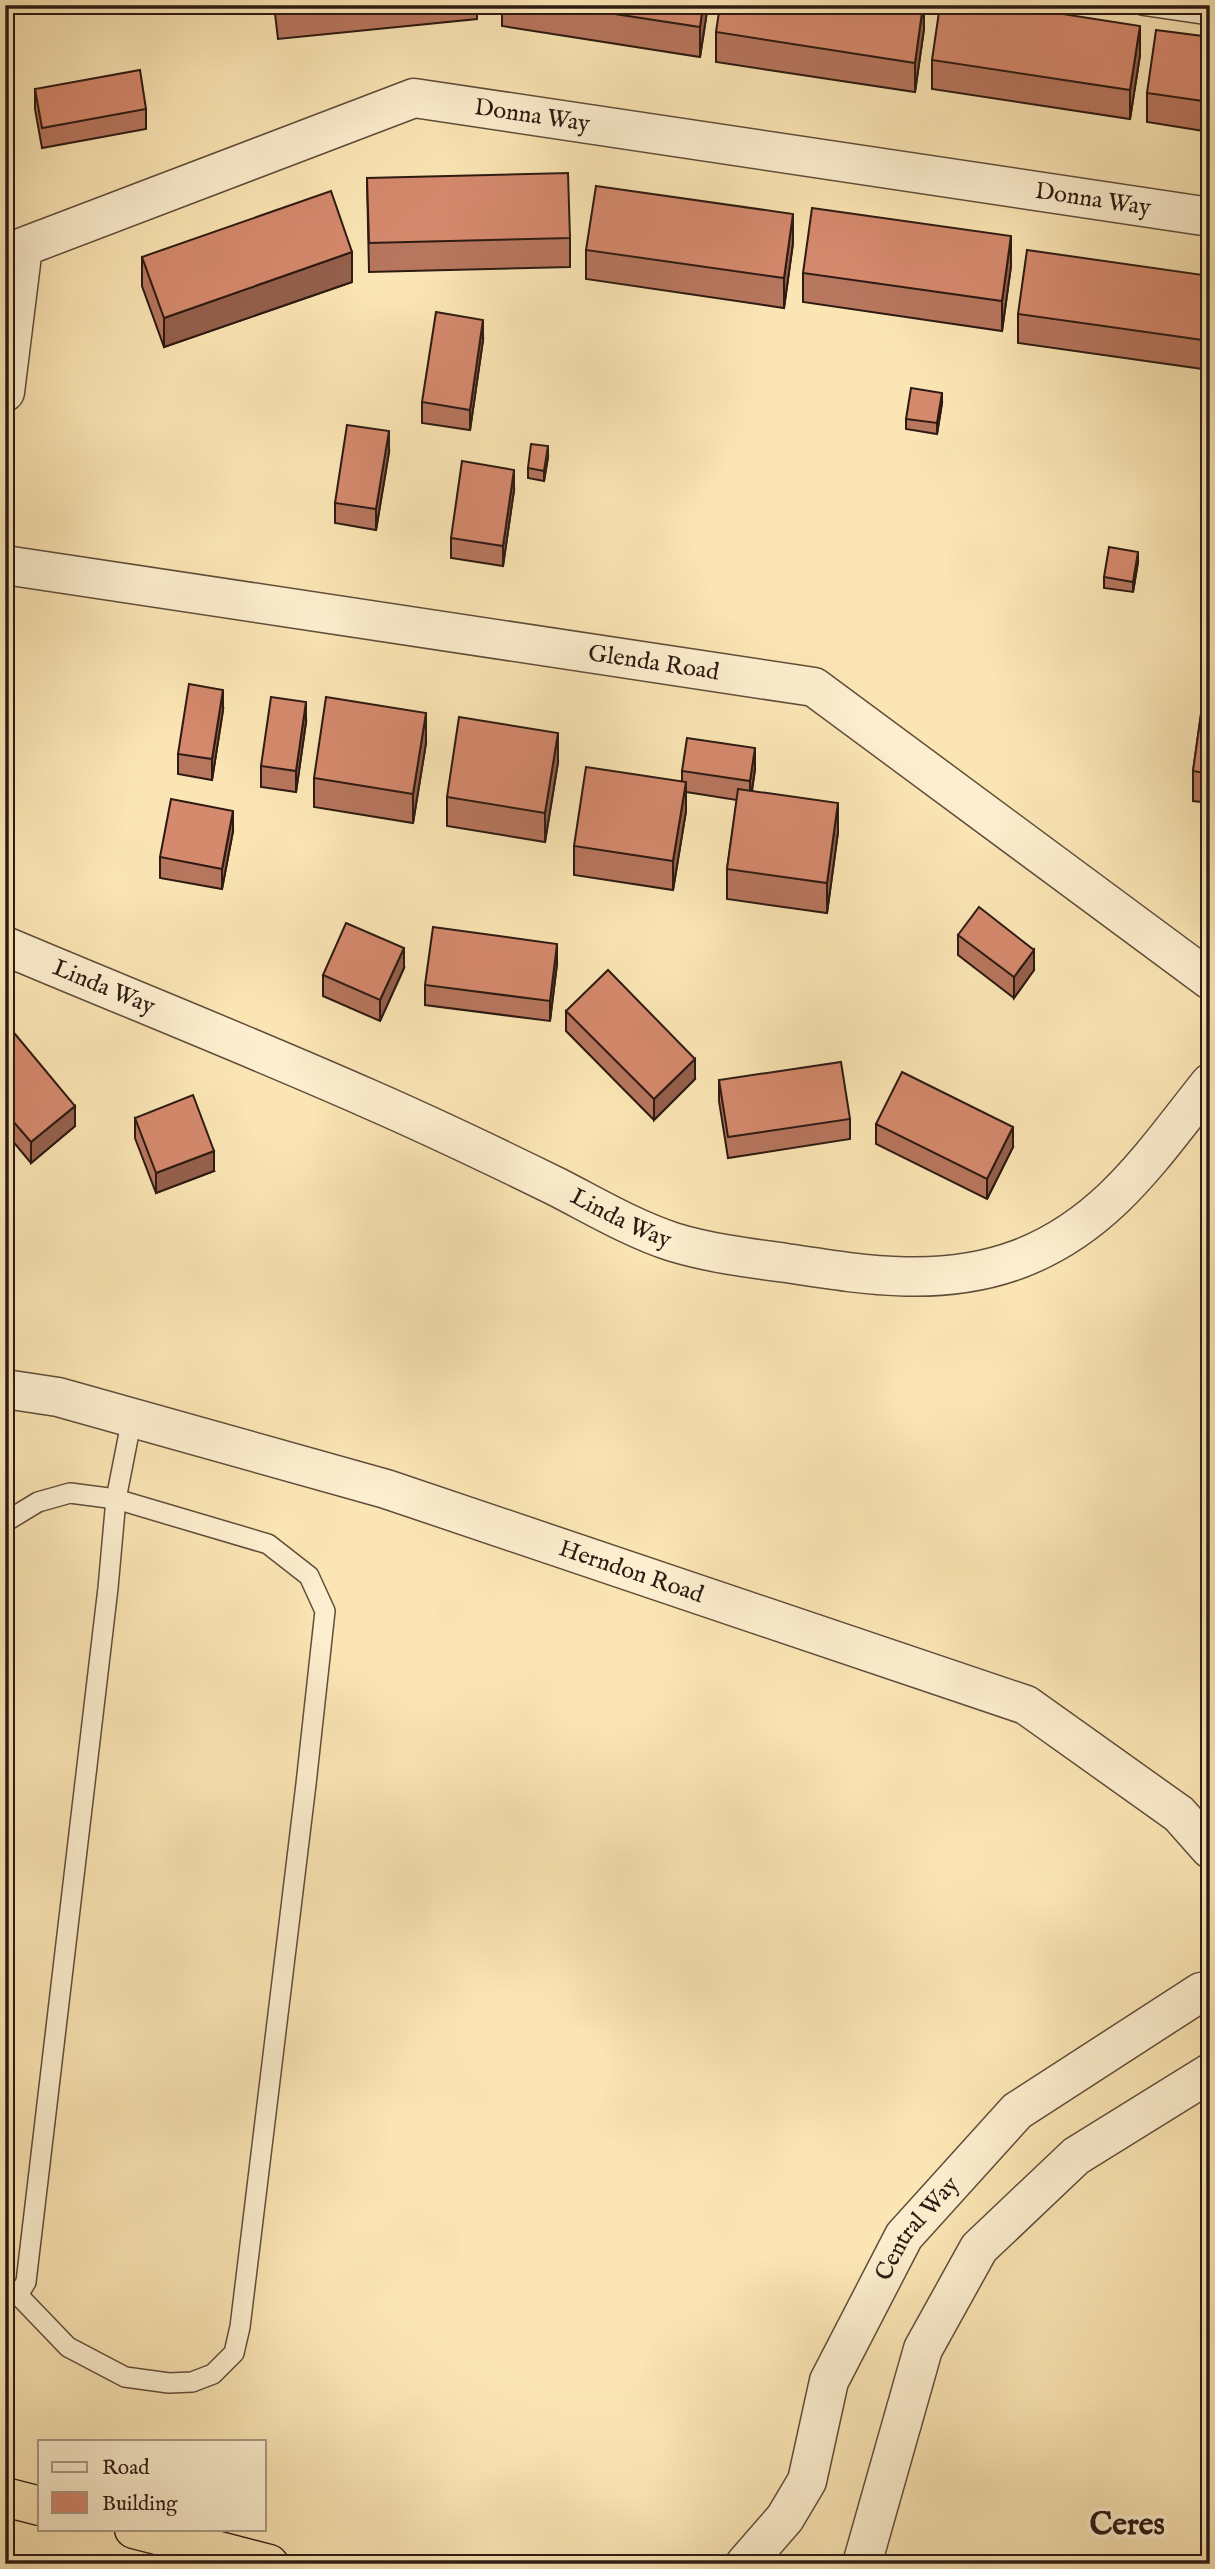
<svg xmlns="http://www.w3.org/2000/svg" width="1215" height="2569" font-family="'IM FELL English',serif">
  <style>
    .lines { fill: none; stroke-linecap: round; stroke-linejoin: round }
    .service-casing { stroke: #604d3a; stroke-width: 22 }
    .minor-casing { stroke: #604d3a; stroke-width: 41 }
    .tertiary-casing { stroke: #604d3a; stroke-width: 41 }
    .motorway-casing { stroke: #2d1a12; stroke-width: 41 }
    .service { stroke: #fceece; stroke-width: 19 }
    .minor { stroke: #fceece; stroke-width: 38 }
    .tertiary { stroke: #fceece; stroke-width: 38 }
    .motorway { stroke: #fbe5b4; stroke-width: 38 }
    .wall { fill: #b7765e; stroke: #2d1a12; stroke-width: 2 }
    .shaded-wall { fill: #95604c; stroke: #2d1a12; stroke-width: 2 }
    .building { fill: #d5896d; stroke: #2d1a12; stroke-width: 2 }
    .labels { text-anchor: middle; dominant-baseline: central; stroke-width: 7; stroke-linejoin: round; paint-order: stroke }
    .street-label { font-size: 24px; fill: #2d1a12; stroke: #fceece }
    .district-label { font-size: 32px; font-weight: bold; fill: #2d1a12; stroke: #fceece }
  </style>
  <rect width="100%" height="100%" fill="#fbe5b4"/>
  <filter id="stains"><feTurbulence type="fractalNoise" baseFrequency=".00286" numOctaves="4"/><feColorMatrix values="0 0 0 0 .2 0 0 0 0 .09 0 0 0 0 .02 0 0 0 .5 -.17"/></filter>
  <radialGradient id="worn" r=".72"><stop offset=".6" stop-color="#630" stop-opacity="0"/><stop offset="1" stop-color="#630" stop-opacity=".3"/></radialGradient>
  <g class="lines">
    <g class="service-casing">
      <g id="service">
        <polyline points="1142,5 1210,15"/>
        <polyline points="5,1522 38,1502 70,1493 116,1499 268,1544 309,1576 325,1611 306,1784 240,2327 234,2353 213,2374 192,2382 169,2383 125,2377 68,2347 18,2295"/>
        <polyline points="5,2286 18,2295 26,2282 108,1588 116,1499 132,1418"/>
      </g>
    </g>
    <g class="minor-casing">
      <g id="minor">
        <path id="s1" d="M 5,392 L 23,247 L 414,98 L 1210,217"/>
        <path id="s2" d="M 5,565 L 814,687 L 1210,980"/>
        <path id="s3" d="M 5,946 C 126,997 247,1045 367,1098 C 431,1126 494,1156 557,1187 C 594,1206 633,1229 673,1242 C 709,1253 748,1258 786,1263 C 864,1275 942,1288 1019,1259 C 1108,1225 1153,1154 1210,1083"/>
      </g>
    </g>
    <g class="tertiary-casing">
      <g id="tertiary">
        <path id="s4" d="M 5,1389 L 58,1397 L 386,1489 L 1026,1705 L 1179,1814 L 1210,1849"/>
        <path id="s5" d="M 745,2564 L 785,2518 L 807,2481 L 829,2381 L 904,2236 L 1017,2111 L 1201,1992 L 1210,1991"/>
        <polyline points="862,2564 923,2349 979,2248 1076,2156 1210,2073"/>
      </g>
    </g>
    <g class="motorway-casing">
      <g id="motorway">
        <polyline points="5,2497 40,2506"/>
        <polyline points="134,2529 269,2564"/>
      </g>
    </g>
    <use href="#service" class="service"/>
    <use href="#minor" class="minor"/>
    <use href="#tertiary" class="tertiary"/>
    <use href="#motorway" class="motorway"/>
  </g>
  <g class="wall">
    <polygon points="274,5 477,5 477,19 278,39"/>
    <polygon points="502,5 708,5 700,57 502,26"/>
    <polygon points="924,5 924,29 915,92 716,62 716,32"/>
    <polygon points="1210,37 1210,132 1147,122 1147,93"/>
    <polygon points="1140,55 1130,119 932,89 932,60"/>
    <polygon points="35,89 146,109 146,129 42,148 35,109"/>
    <polygon points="367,178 570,238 570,267 369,272"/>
    <polygon points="793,243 784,308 586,279 586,250"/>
    <polygon points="142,257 352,282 164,347 142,286"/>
    <polygon points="1011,266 1002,331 803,302 803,273"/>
    <polygon points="1210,276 1210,370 1018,343 1018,314"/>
    <polygon points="483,340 470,430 422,423 422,402"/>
    <polygon points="942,403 937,434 906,429 906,419"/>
    <polygon points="389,452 376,530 335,523 335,503"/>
    <polygon points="548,457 544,481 528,478 528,468"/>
    <polygon points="514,490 503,566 451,558 451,538"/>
    <polygon points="1138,562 1133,592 1104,588 1104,577"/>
    <polygon points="1210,650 1210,803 1193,801 1193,771"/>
    <polygon points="223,710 212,780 178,774 178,754"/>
    <polygon points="306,722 296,792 261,787 261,766"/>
    <polygon points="426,743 413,823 314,807 314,778"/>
    <polygon points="558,762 545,842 447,826 447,797"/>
    <polygon points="755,769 752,791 838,832 827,913 727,899 727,869 737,800 686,792 686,811 673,890 574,875 574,846 682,781 682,771"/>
    <polygon points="233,831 222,889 160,878 160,857"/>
    <polygon points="958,935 1034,970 1014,998 958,955"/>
    <polygon points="557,964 550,1021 425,1005 425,985"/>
    <polygon points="404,968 380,1021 323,996 323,975"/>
    <polygon points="566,1011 695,1079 654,1120 566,1031"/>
    <polygon points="5,1022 75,1126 31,1163 5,1132"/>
    <polygon points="719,1080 850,1119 850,1139 728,1158 719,1101"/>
    <polygon points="135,1118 214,1171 156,1193 135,1138"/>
    <polygon points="876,1124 1013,1147 987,1199 876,1144"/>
  </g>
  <g class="shaded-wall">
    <polygon points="703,5 708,5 700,57 700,27"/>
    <polygon points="923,5 924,29 915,92 915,63"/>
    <polygon points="1140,26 1140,55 1130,119 1130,90"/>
    <polygon points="793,214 793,243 784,308 784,278"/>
    <polygon points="1011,236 1011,266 1002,331 1002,301"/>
    <polygon points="352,252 352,282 164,347 164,318"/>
    <polygon points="483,320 483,340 470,430 470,410"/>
    <polygon points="942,393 942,403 937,434 937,423"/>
    <polygon points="389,431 389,452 376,530 376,509"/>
    <polygon points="548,446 548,457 544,481 544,471"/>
    <polygon points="514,470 514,490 503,566 503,546"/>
    <polygon points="1138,552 1138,562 1133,592 1133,582"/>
    <polygon points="223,690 223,710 212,780 212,759"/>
    <polygon points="306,702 306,722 296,792 296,771"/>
    <polygon points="426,713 426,743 413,823 413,794"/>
    <polygon points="558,733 558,762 545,842 545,813"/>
    <polygon points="755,748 755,769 750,802 750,781"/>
    <polygon points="686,782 686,811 673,890 673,861"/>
    <polygon points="838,803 838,832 827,913 827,883"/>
    <polygon points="233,811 233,831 222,889 222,869"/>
    <polygon points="557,944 557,964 550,1021 550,1001"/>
    <polygon points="404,948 404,968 380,1021 380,1000"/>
    <polygon points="1034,950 1034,970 1014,998 1014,977"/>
    <polygon points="695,1059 695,1079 654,1120 654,1099"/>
    <polygon points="75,1106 75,1126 31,1163 31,1142"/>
    <polygon points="1013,1127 1013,1147 987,1199 987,1179"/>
    <polygon points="214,1151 214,1171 156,1193 156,1173"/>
  </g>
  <g class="building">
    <polygon points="277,5 322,5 278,10"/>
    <polygon points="556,5 703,5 700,27"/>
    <polygon points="720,5 923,5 915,63 716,32"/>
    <polygon points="940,5 1004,5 1140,26 1130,90 932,60"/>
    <polygon points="1156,30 1210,37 1210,102 1147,93"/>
    <polygon points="140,70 146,109 42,128 35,89"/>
    <polygon points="568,173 570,238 369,243 367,178"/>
    <polygon points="596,186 793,214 784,278 586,250"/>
    <polygon points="331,191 352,252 164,318 142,257"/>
    <polygon points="812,208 1011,236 1002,301 803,273"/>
    <polygon points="1027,250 1210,276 1210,341 1018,314"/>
    <polygon points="436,312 483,320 470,410 422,402"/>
    <polygon points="911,388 942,393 937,423 906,419"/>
    <polygon points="347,425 389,431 376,509 335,503"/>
    <polygon points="531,444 548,446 544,471 528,468"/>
    <polygon points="462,461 514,470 503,546 451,538"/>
    <polygon points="1109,547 1138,552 1133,582 1104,577"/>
    <polygon points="1210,650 1210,774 1193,771"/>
    <polygon points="189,684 223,690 212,759 178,754"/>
    <polygon points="271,697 306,702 296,771 261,766"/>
    <polygon points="326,697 426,713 413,794 314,778"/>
    <polygon points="459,717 558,733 545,813 447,797"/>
    <polygon points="687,738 755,748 750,781 682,771"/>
    <polygon points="586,767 686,782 673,861 574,846"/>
    <polygon points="738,789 838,803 827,883 727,869"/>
    <polygon points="171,799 233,811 222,869 160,857"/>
    <polygon points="979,907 1034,950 1014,977 958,935"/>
    <polygon points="346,923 404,948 380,1000 323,975"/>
    <polygon points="433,927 557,944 550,1001 425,985"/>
    <polygon points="608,970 695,1059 654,1099 566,1011"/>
    <polygon points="5,1022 75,1106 31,1142 5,1112"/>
    <polygon points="841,1062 850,1119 728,1137 719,1080"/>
    <polygon points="902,1072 1013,1127 987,1179 876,1124"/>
    <polygon points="193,1095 214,1151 156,1173 135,1118"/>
  </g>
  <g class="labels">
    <g class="street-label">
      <text stroke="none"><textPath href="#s1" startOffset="684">Donna Way</textPath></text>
      <text stroke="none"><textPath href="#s1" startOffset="1251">Donna Way</textPath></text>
      <text stroke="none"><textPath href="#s2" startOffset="656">Glenda Road</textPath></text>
      <text stroke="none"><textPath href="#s3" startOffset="107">Linda Way</textPath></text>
      <text stroke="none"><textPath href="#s3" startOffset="674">Linda Way</textPath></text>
      <text stroke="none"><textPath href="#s4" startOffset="653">Herndon Road</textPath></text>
      <text stroke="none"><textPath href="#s5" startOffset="383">Central Way</textPath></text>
    </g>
    <g class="district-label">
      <text x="1127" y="2525">Ceres</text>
    </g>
  </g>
  <rect width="1215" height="2569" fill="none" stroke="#fbe5b4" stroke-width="28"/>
  <rect x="7" y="7" width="1201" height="2555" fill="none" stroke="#2d1a12" stroke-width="3.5"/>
  <rect x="14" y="14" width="1187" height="2541" fill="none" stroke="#2d1a12" stroke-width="2"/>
  <rect x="38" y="2440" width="228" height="91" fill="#fceece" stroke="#a99983" stroke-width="2"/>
  <rect x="52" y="2462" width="35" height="10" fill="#fceece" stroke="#a99983" stroke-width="2"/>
  <text x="102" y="2474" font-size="21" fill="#2d1a12">Road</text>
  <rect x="52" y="2492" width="35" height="21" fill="#d5896d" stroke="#a99983" stroke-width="2"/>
  <text x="102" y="2510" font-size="21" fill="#2d1a12">Building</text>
  <rect width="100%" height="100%" filter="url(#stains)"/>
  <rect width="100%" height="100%" fill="url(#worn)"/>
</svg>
